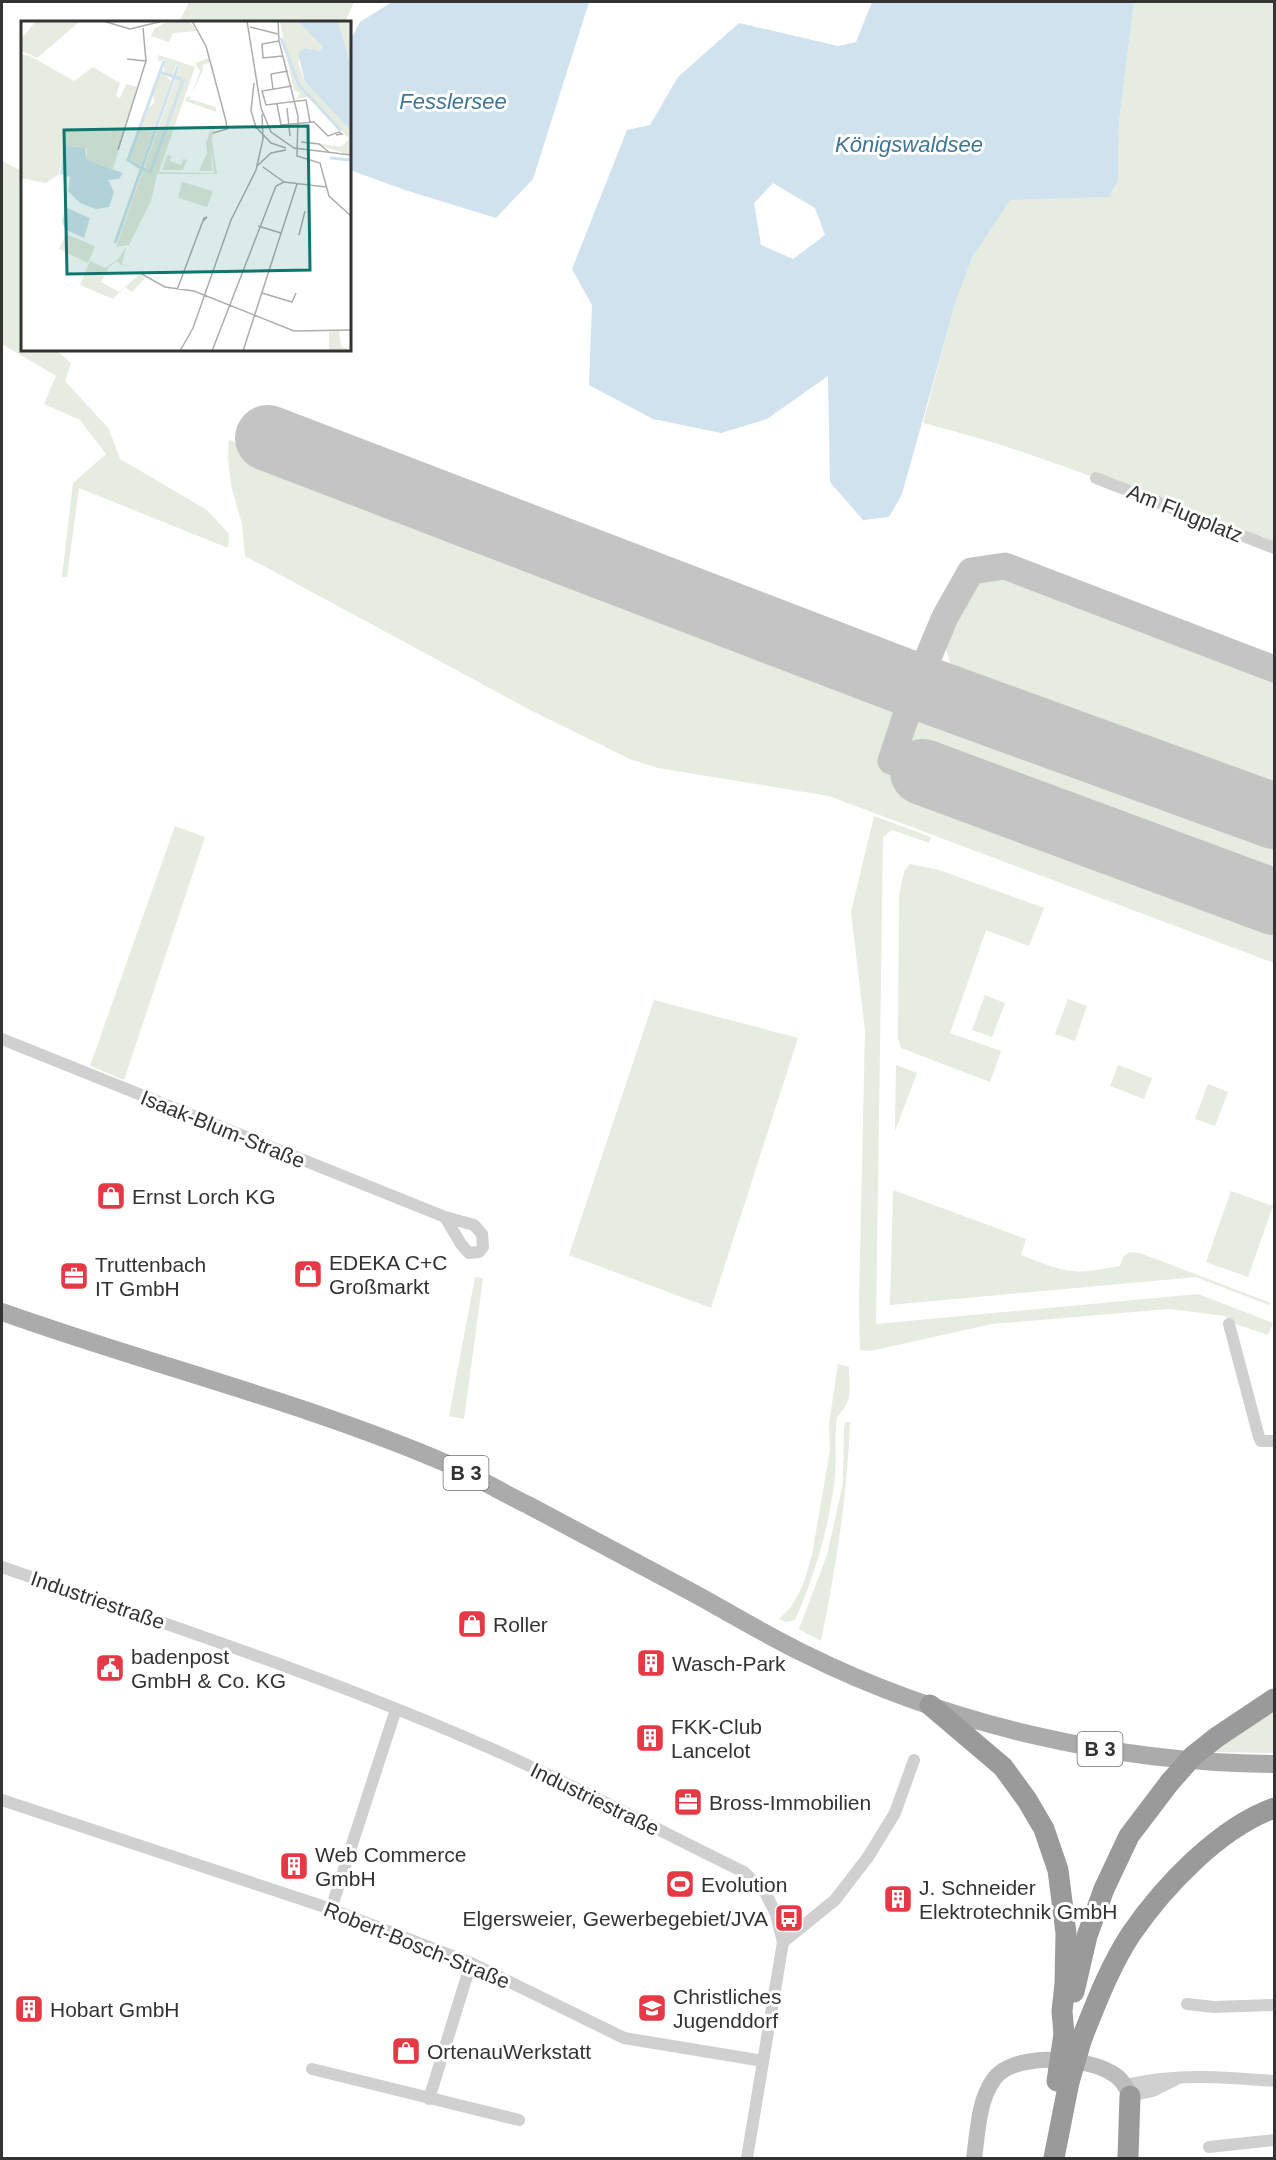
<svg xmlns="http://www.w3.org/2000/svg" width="1276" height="2160" font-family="Helvetica,sans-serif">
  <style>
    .green { fill: #e6ecdf }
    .water { fill: #cfe2ee; fill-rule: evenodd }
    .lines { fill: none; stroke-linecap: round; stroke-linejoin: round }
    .taxiway { stroke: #c4c4c4; stroke-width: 27 }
    .runway { stroke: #c4c4c4; stroke-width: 66 }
    .street { stroke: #d0d0d0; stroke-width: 12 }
    .secondary { stroke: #bdbdbd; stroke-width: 16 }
    .primary { stroke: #ababab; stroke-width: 18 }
    .highway { stroke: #9a9a9a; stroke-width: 21 }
    .highway-bridge { stroke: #9a9a9a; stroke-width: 21 }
    .labels { text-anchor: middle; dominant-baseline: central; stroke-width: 6; stroke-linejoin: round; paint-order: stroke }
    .shield { fill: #fff; stroke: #707070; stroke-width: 1.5 }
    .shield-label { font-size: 20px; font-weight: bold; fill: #333 }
    .street-label { font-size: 21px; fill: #333; stroke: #fff }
    .poi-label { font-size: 21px; fill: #333; stroke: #fff; text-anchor: start }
    .water-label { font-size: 22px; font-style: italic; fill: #3f7597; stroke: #fff }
    .inset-river { fill: none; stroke: #cfe2ee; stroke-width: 3 }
    .inset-road { fill: none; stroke: #adadad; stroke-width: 1.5 }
    .view { fill: #0f766e; fill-opacity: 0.15; stroke: #0f766e; stroke-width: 3 }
    .inset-edge { fill: none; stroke: #333; stroke-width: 3 }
  </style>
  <rect width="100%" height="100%" fill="#fff"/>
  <g class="green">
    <polygon points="189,2 354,2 345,22 179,22"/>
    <path d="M 1134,2 L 1274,2 L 1274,548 C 1159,503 1044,453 923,423 L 956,301 L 972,258 L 1010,199 L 1109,197 L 1118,181 L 1119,123 Z"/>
    <polygon points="2,161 22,171 22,350 56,350 71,363 65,381 109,429 120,459 207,510 229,534 228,548 79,488 67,577 62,577 73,483 106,454 80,420 44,404 56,376 2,344"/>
    <polygon points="229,440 704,620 1274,830 1274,963 829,796 658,768 632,760 532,711 245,556 242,524 231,485 228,458"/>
    <polygon points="1005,574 1274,674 1274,798 955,679 945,646 975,582"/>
    <polygon points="874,816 931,837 929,843 892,830 883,837 876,1324 1198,1294 1273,1323 1268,1335 1233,1323 1225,1316 1169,1309 992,1324 870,1351 860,1350 859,1301 865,1031 851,912"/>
    <polygon points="175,826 205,837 124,1080 90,1066"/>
    <polygon points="910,864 939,870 1044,908 1029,946 986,930 950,1033 1001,1051 990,1082 901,1048 898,1038 899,896 904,872"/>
    <polygon points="985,995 1005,1003 992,1037 972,1030"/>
    <polygon points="1068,999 1087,1006 1075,1041 1055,1034"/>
    <polygon points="654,1000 798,1038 711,1308 569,1255"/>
    <polygon points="896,1065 917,1073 895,1131"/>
    <polygon points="1118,1065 1152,1078 1144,1099 1110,1086"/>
    <polygon points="1208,1084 1228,1092 1215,1126 1195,1119"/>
    <path d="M 893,1190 L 1026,1239 L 1021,1255 C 1037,1261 1055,1269 1072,1271 C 1087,1273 1106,1268 1120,1266 L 1123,1257 L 1129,1252 L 1140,1253 L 1271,1303 L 1269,1305 L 1196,1277 L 890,1305 Z"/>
    <polygon points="1231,1191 1273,1206 1248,1277 1206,1262"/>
    <polygon points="475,1277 483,1278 464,1419 449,1416"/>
    <path d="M 838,1364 L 849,1367 C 849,1390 854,1399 837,1417 C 834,1437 837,1457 835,1477 C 829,1527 815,1575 795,1620 L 786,1622 L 779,1619 L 791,1607 L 803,1585 L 812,1555 L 830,1450 L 829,1424 Z"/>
    <path d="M 850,1422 C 847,1497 836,1568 821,1641 L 799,1629 L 827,1555 L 843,1483 L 844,1428 L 845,1423 Z"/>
    <polygon points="1274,1709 1274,1753 1214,1752 1236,1734"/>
  </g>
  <g class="water">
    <polygon points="392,2 589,2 533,179 496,218 405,190 350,170 350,41 360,22"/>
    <path d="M 872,2 L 1134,2 L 1119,123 L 1118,181 L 1109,197 L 1010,200 L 972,258 L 956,301 L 902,494 L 889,517 L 863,520 L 830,482 L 828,376 L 767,419 L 721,433 L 653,419 L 589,385 L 592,305 L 572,269 L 627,130 L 650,125 L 678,77 L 739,23 L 838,46 L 856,42 ZM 773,183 L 815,208 L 825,235 L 793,259 L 761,245 L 754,203 Z"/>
  </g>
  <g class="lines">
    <polyline class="taxiway" points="923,772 891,761 916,686 945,617 971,571 1005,566 1274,669"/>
    <g class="runway">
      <polyline points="268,438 916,686 1274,816"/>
      <polyline points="923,772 1274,902"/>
    </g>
    <g class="street">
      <polyline points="1096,478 1274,548"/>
      <polyline points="2,1039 445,1217 474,1225 482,1234 483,1247 479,1252 469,1253 461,1244 445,1217"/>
      <polyline points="1229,1324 1259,1437 1261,1441 1274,1441"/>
      <path d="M 2,1567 C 169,1625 337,1680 499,1752 C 582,1789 662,1832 744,1872 L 765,1892 L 776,1914 L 783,1942 L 747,2158"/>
      <polyline points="2,1800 331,1909 471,1963 624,2038 763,2061"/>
      <polyline points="331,1909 396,1709"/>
      <polyline points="783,1942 835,1900 868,1857 895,1813 914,1760"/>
      <polyline points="1187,2004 1214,2007 1274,2005"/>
      <polyline points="312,2069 519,2120"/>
      <path d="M 1126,2085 C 1176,2073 1224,2077 1274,2081"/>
      <polyline points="1130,2096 1153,2091 1175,2080"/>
      <polyline points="429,2099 471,1963"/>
      <polyline points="1209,2147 1274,2140"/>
    </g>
    <path class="secondary" d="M 974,2158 C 978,2132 978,2101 994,2079 C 1013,2052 1085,2057 1110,2072 C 1120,2077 1126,2085 1130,2096"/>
    <path class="primary" d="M 2,1312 C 150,1365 304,1402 448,1464 C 475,1476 501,1492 528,1505 C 584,1535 641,1565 697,1595 C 733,1615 768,1636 805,1654 C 948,1725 1116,1763 1274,1764"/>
    <g class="highway">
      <polyline points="930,1705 1003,1767 1027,1800 1044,1829 1058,1870 1066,1933 1065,1984 1062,2011 1064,2034"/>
      <polyline points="1217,1737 1274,1699"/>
      <polyline points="1074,1992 1087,1936 1104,1889 1129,1836 1170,1782"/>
      <path d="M 1082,2038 C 1096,2003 1110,1966 1131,1934 C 1164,1886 1219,1828 1274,1808"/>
      <polyline points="1054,2158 1069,2082"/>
      <polyline points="1128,2158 1130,2096"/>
    </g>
    <g class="highway-bridge">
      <polyline points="1170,1782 1193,1756 1217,1737"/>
      <polyline points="1057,2081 1064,2034"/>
      <polyline points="1069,2082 1082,2038"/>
    </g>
  </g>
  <defs>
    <g id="shop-square" transform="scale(1.5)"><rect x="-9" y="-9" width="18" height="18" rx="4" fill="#e63946" stroke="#fff"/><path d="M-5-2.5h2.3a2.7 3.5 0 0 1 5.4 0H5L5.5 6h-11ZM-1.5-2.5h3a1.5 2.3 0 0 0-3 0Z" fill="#fff"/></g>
    <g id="office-square" transform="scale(1.5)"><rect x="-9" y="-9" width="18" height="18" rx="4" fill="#e63946" stroke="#fff"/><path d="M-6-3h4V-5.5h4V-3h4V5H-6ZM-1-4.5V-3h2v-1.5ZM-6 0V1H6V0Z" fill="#fff"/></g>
    <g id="building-square" transform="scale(1.5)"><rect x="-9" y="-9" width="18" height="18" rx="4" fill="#e63946" stroke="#fff"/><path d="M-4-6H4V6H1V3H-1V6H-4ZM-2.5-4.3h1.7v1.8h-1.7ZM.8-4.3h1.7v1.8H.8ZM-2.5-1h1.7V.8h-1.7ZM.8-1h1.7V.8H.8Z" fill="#fff"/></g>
    <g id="civic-square" transform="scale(1.5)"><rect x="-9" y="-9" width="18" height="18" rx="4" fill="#e63946" stroke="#fff"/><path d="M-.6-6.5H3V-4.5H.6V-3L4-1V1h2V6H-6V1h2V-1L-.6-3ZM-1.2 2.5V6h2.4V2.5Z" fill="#fff"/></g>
    <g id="stadium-square" transform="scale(1.5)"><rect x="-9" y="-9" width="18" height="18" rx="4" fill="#e63946" stroke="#fff"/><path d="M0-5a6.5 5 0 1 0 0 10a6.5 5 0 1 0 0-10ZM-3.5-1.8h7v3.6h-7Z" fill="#fff"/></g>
    <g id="bus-square" transform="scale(1.5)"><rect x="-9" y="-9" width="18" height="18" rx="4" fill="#e63946" stroke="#fff"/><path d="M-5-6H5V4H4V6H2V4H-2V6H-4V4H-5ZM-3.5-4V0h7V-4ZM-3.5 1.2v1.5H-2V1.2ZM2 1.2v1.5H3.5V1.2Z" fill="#fff"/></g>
    <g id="school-square" transform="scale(1.5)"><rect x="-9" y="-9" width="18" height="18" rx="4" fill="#e63946" stroke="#fff"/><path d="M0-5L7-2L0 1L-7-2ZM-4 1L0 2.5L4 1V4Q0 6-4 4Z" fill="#fff"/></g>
  </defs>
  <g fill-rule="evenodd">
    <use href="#shop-square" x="111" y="1196"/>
    <use href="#shop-square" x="308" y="1274"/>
    <use href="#office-square" x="74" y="1276"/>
    <use href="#shop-square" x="472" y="1624"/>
    <use href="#building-square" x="651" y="1663"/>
    <use href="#civic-square" x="110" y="1668"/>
    <use href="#building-square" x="650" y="1738"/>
    <use href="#office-square" x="688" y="1802"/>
    <use href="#building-square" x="294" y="1866"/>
    <use href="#stadium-square" x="680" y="1884"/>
    <use href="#building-square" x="898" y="1899"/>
    <use href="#bus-square" x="789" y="1918"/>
    <use href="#school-square" x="652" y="2008"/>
    <use href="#building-square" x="29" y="2009"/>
    <use href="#shop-square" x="406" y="2051"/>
  </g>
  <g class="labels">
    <g class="shield">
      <rect x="443.5" y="1456" width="45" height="34" rx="4.5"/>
      <rect x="1077.5" y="1732" width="45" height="34" rx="4.5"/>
    </g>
    <g class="shield-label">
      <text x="466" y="1473">B 3</text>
      <text x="1100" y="1749">B 3</text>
    </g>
    <g class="street-label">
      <text transform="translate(1185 513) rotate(22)">Am Flugplatz</text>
      <text transform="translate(223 1129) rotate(22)">Isaak-Blum-Straße</text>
      <text transform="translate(98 1600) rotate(19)">Industriestraße</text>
      <text transform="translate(595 1799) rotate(26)">Industriestraße</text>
      <text transform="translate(417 1945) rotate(22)">Robert-Bosch-Straße</text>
    </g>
    <g class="poi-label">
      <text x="132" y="1196">Ernst Lorch KG</text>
      <text x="329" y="1262">EDEKA C+C<tspan x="329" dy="24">Großmarkt</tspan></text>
      <text x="95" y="1264">Truttenbach<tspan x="95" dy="24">IT GmbH</tspan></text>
      <text x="493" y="1624">Roller</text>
      <text x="131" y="1656">badenpost<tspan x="131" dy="24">GmbH &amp; Co. KG</tspan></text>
      <text x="672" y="1663">Wasch-Park</text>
      <text x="671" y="1726">FKK-Club<tspan x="671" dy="24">Lancelot</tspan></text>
      <text x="709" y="1802">Bross-Immobilien</text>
      <text x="315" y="1854">Web Commerce<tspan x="315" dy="24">GmbH</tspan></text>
      <text x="701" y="1884">Evolution</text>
      <text x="919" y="1887">J. Schneider<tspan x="919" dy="24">Elektrotechnik GmbH</tspan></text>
      <text x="768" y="1918" text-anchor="end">Elgersweier, Gewerbegebiet/JVA</text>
      <text x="673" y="1996">Christliches<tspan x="673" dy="24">Jugenddorf</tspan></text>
      <text x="50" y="2009">Hobart GmbH</text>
      <text x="427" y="2051">OrtenauWerkstatt</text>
    </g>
    <g class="water-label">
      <text x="453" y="101">Fesslersee</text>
      <text x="909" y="144">Königswaldsee</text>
    </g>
  </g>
  <g transform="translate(21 21)">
    <rect width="330" height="330" fill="#fff"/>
    <path d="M 15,0 L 59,0 L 16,37 L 0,29 L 0,18 ZM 147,0 L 168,0 L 176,10 L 152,12 L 148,21 L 130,15 L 133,8 ZM 259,0 L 277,0 L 301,23 L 299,30 L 284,27 L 277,41 L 284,61 L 330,110 L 330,134 L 284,120 L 320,126 L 328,118 L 287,76 L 276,78 L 279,72 L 273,69 L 269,53 ZM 317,0 L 330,0 L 330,47 L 327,39 ZM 1,34 L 7,34 L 53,60 L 72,46 L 99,62 L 95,75 L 99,77 L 105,63 L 116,66 L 92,148 L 73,143 L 66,139 L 66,128 L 57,127 L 40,137 L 38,153 L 25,162 L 0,157 ZM 138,34 L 174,46 L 138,151 L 193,152 L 189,115 L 194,103 L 191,119 L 196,153 L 136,153 L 130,180 L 108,224 L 95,226 L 159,45 L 155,44 L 151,54 L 143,51 L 143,39 L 137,40 ZM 188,37 L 188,42 L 181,44 L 182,48 L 169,78 L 195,86 L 195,91 L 164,80 L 166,76 L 170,76 L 179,50 L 174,42 ZM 143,53 L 150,60 L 120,144 L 117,145 L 108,138 L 126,88 L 134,81 L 132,73 L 138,55 ZM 190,107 L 191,150 L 178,150 L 186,132 L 185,122 ZM 146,134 L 150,135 L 149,140 L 160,144 L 162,138 L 166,139 L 162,149 L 141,149 ZM 161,161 L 192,170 L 186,186 L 157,177 ZM 45,213 L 74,225 L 67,242 L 38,228 ZM 105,226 L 101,243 L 111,245 L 100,244 L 96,240 L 88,246 L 80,261 L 98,271 L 119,253 L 124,257 L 111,271 L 104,266 L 92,278 L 59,264 L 69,240 L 84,247 L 97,238 ZM 318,310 L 320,325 L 330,330 L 308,330 L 308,311 Z" fill="#e6ecdf"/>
    <path d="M 277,0 L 317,0 L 330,47 L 330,110 L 284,61 L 277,32 L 284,27 L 299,30 L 301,25 ZM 42,125 L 64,127 L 66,139 L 102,152 L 98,158 L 87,159 L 93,171 L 88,186 L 75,188 L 59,182 L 47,170 L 49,156 L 39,153 ZM 44,186 L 69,197 L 63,217 L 45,209 L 41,201 Z" fill="#cfe2ee"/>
    <path class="inset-river" d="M 260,17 L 278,64 L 320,110M 139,51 L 162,59M 309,137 L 330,139M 131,147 L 130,151 L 121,148 L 107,139 L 143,40M 131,147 L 162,59M 94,222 L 157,45"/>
    <path class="inset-road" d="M 82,0 L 109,8 L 142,0M 171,0 L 185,25 L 205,100 L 206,108 L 192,112M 226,0 L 240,87 L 250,111 L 273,127 L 330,134M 257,0 L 258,20 L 277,95 L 276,135 L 299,142 L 308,175 L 330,195M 229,6 L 257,13M 258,20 L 241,23 L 242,37 L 262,35M 106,38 L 125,40M 233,62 L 230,90 L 235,106 L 250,122 L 265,127M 271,65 L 241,70 L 245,84 L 285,79 L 289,101M 252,68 L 250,53 L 267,50M 256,83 L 260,104 L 293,101 L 307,115 L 318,111 L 321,113 L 315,114M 266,87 L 269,115M 280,121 L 298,123 L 309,132M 97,129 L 125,40 L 122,7M 236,145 L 250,132 L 265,129M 242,146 L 263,161M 237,205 L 260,212M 278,214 L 284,190M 119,252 L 144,266 L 173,270 L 273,310 L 330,309M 156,269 L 183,197 L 186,196 L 182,200M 241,272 L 271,281 L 275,272M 159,330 L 172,307 L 210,199 L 235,149 L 242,118 L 241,93M 191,330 L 255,165 L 263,161 L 305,166M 222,330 L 276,163"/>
    <path class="view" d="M 287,105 L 289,249 L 46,253 L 43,109 Z"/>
    <rect width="330" height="330" class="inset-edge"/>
  </g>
  <rect width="1276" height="2160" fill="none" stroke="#333333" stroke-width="6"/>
</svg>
